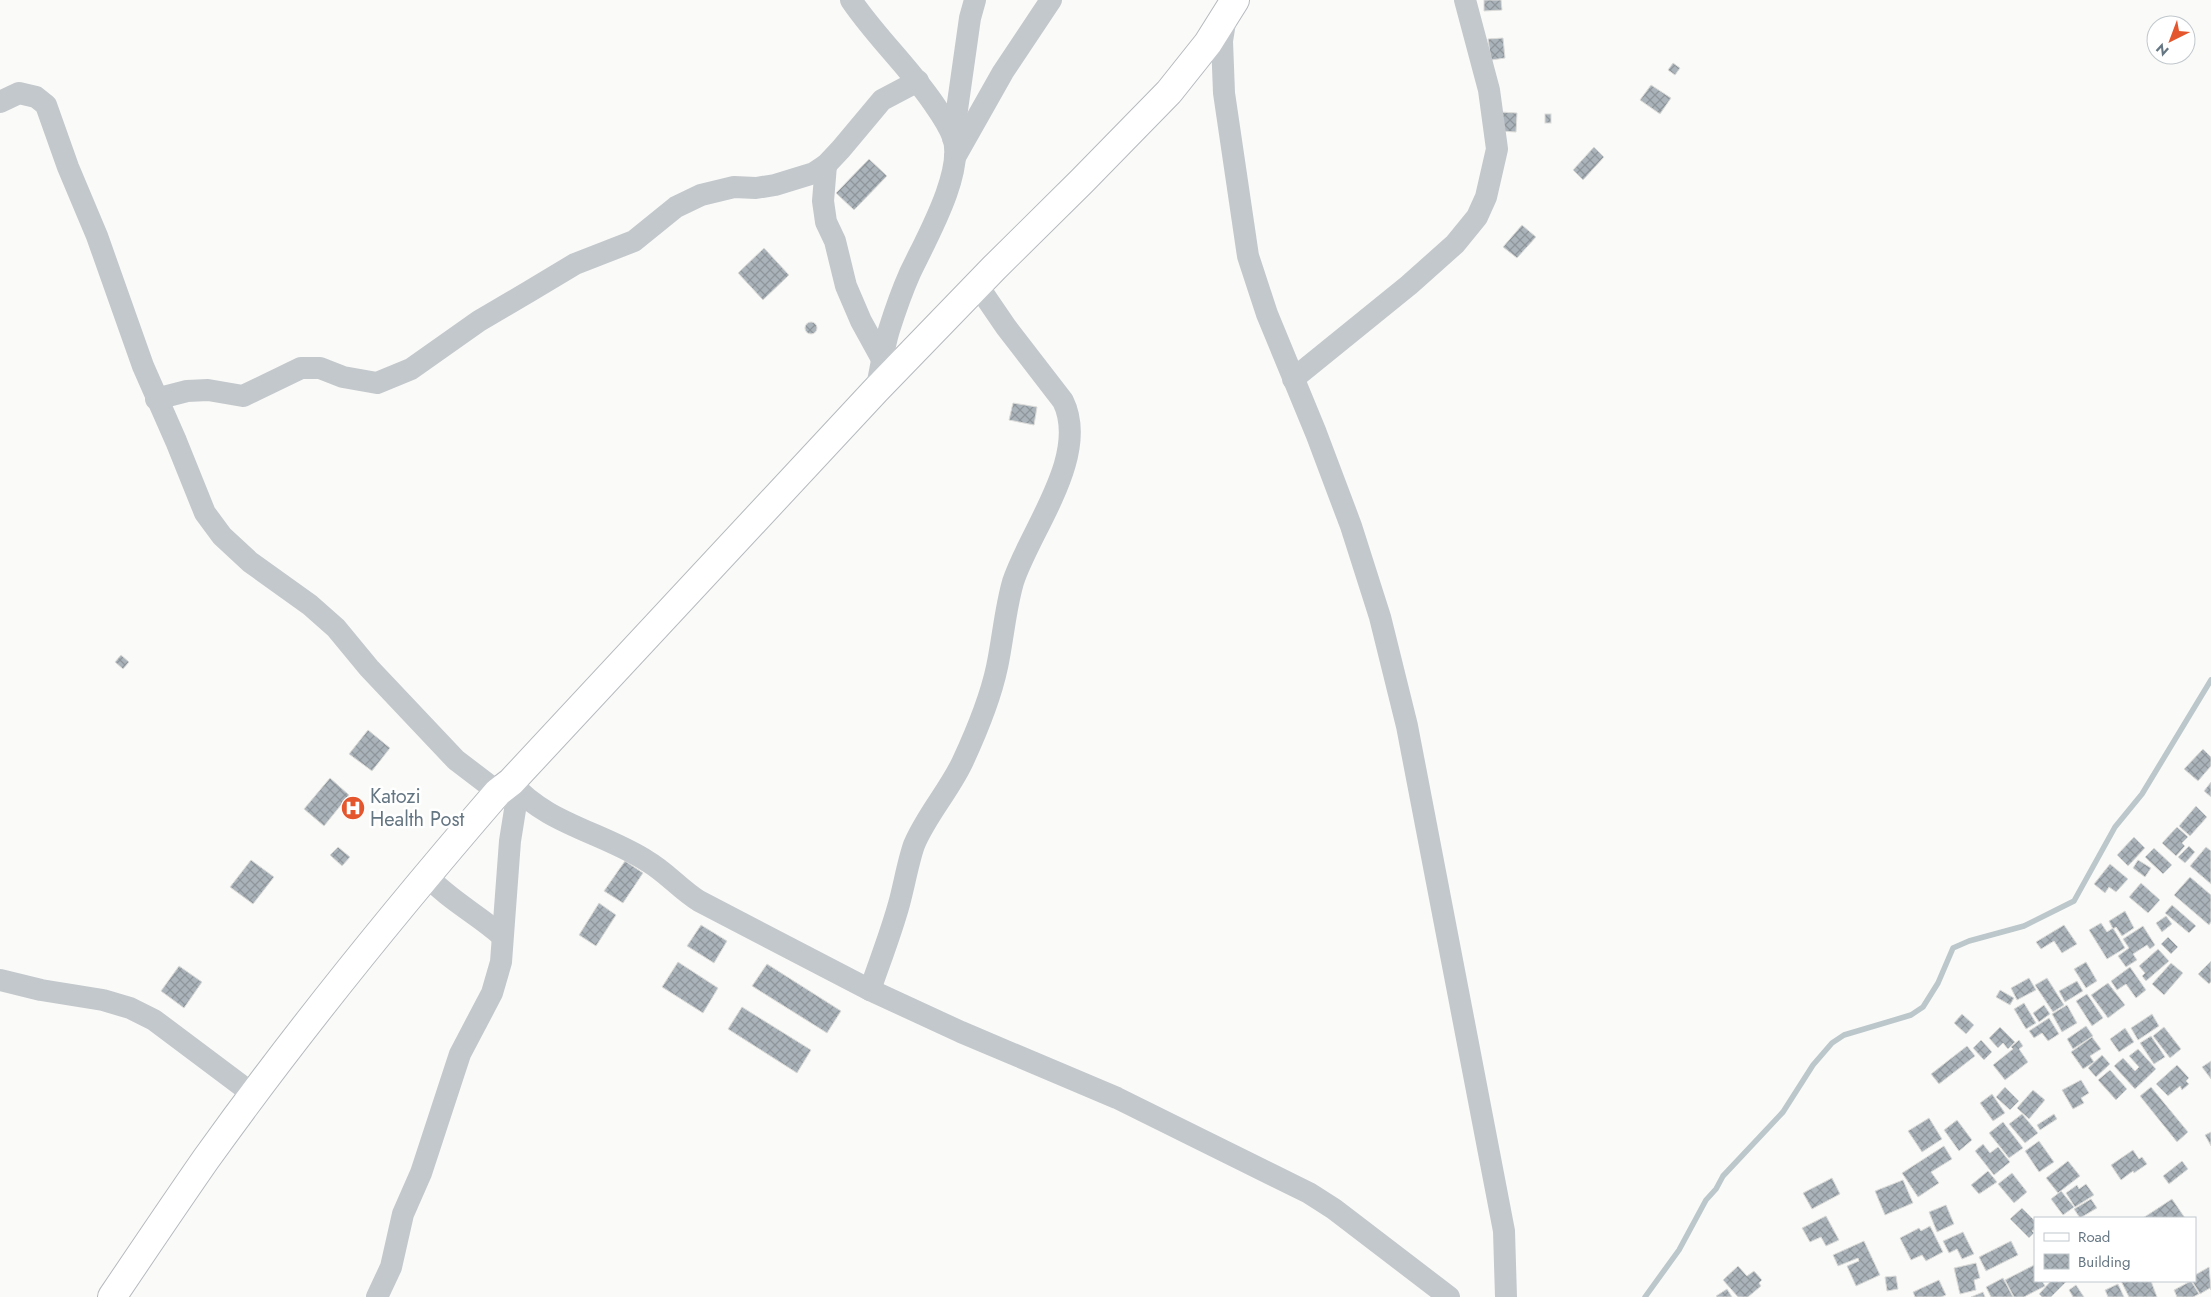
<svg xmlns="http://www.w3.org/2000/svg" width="2211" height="1297" font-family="Jost,sans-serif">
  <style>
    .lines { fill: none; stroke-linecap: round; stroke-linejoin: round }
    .stream { stroke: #bbc7cb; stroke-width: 5.5 }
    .building { fill: url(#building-cross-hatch); stroke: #dcdcda }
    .primary-casing { stroke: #b5babe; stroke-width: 30 }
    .minor { stroke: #c3c8cc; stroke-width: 22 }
    .primary { stroke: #fff; stroke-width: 28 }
    .labels { text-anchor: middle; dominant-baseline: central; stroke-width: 5; stroke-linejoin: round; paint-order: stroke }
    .poi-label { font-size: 20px; fill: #657683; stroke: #fff; text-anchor: start }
  </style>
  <defs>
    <pattern id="building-cross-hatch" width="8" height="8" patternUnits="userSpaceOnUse" patternTransform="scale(1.25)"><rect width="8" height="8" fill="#aab3b9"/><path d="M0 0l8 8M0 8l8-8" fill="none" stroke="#8e969c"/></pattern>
  </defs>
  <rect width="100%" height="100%" fill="#fafaf8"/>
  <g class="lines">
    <polyline class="stream" points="1645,1297 1679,1250 1706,1200 1716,1189 1723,1176 1783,1112 1813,1065 1832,1043 1844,1035 1911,1015 1923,1007 1938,983 1953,948 1969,941 2024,926 2074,901 2115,827 2142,794 2211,680"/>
  </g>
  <g class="building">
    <polygon points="1484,0 1501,0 1502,10 1484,11"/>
    <polygon points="1503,38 1505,58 1491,60 1488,39"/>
    <polygon points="1673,63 1680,68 1675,75 1668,70"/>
    <polygon points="1651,85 1671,98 1660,114 1640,100"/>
    <polygon points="1500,112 1517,113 1516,132 1499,131"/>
    <rect x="1545" y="114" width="6" height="9"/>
    <polygon points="1594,147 1604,157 1583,180 1573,170"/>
    <polygon points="869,159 887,176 854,210 836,193"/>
    <polygon points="1522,225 1536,237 1517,258 1503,247"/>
    <polygon points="764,248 789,275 763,300 738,273"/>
    <circle cx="811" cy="328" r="6"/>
    <polygon points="1013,403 1037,407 1034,425 1009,420"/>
    <polygon points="121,655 129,662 123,669 115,662"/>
    <polygon points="368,730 390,748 372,771 349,754"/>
    <polygon points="2203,749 2211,757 2211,766 2198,781 2184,769"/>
    <polygon points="330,778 349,795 324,826 304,809"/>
    <polygon points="2211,782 2211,797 2204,791"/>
    <polygon points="2196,806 2207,817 2190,836 2179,826"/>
    <polygon points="2177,827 2188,837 2182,843 2185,846 2176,856 2162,843"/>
    <polygon points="2134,837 2145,848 2128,866 2117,855"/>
    <polygon points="2189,846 2195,852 2185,863 2178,857"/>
    <polygon points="338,847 350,857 342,866 330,855"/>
    <polygon points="2206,847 2211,851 2211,884 2190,866"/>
    <polygon points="2154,848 2172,865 2163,874 2145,857"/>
    <polygon points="251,860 274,877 253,904 230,887"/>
    <polygon points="2138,860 2151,868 2145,877 2133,868"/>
    <polygon points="625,861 643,873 623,903 604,891"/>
    <polygon points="2110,864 2128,879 2116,892 2109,887 2105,893 2094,884"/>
    <polygon points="2190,877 2211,895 2211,922 2209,925 2174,895"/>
    <polygon points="2141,883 2160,900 2148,913 2129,897"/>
    <polygon points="599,903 616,915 596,946 579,935"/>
    <polygon points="2172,905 2196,926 2189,933 2165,913"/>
    <polygon points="2125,911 2134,928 2122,936 2116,927 2113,929 2109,921"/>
    <polygon points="2166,916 2172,924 2162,932 2156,923"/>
    <polygon points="2101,923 2107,932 2113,928 2125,948 2107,959 2089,930"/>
    <polygon points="701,925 727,941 714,963 687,946"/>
    <polygon points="2064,925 2077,944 2062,953 2054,941 2041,949 2036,942"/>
    <polygon points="2143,926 2155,945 2150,949 2147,945 2133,954 2137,960 2126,967 2118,956 2129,948 2123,939"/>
    <polygon points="2168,937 2178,947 2171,954 2161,944"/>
    <polygon points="2158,949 2169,961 2146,981 2142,976 2145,973 2139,966"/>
    <polygon points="2211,961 2211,982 2209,984 2198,974"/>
    <polygon points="678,962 718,988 703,1013 662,987"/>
    <polygon points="2086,962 2097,981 2086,988 2074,969"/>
    <polygon points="2171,963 2183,973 2164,995 2152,984"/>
    <polygon points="767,964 841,1011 827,1033 752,986"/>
    <polygon points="179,966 202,982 184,1008 161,991"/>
    <polygon points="2130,967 2146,990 2136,998 2126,984 2117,990 2111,981"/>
    <polygon points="2029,978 2036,990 2017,1000 2011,988"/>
    <polygon points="2047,978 2064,1005 2053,1012 2035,985"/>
    <polygon points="2077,981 2083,991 2065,1002 2059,991"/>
    <polygon points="2108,983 2125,1005 2108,1018 2091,995"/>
    <polygon points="2000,990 2014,998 2010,1005 1996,997"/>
    <polygon points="2087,994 2103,1018 2092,1026 2076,1001"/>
    <polygon points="2024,1003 2036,1023 2026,1029 2014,1009"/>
    <polygon points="2044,1005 2050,1014 2039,1022 2033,1013"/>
    <polygon points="2067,1005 2077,1023 2062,1032 2052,1014"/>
    <polygon points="742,1007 811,1050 797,1073 728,1029"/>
    <polygon points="1962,1014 1974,1025 1966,1034 1954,1023"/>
    <polygon points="2152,1014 2159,1026 2138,1040 2131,1028"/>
    <polygon points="2049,1018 2059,1034 2048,1041 2042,1033 2034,1038 2029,1031"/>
    <polygon points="2086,1026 2093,1036 2073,1049 2067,1039"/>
    <polygon points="2000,1027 2015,1042 2008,1049 2003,1043 1998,1048 1989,1038"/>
    <polygon points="2164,1027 2181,1049 2170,1058 2153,1036"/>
    <polygon points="2125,1028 2134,1042 2119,1052 2110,1039"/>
    <polygon points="2151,1036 2165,1057 2154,1064 2140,1043"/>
    <polygon points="2092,1037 2101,1049 2090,1056 2094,1062 2083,1069 2071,1052"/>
    <polygon points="1981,1040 1992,1052 1984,1060 1973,1048"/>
    <polygon points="2019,1040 2023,1046 2019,1049 2028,1062 2005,1080 1993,1065 2013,1049 2011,1047"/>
    <polygon points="1967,1046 1975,1056 1939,1084 1931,1074"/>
    <polygon points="2138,1049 2156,1069 2135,1089 2114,1066 2123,1058 2135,1071 2139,1067 2129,1056"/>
    <polygon points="2102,1055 2110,1064 2096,1077 2088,1068"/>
    <polygon points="2211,1061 2211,1079 2202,1067"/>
    <polygon points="2177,1065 2189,1078 2186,1081 2189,1084 2182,1090 2180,1086 2168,1096 2156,1084"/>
    <polygon points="2110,1070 2127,1089 2116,1100 2098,1080"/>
    <polygon points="2081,1080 2089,1093 2081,1098 2084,1103 2073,1109 2062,1090"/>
    <polygon points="2005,1087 2019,1101 2010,1110 1996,1097"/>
    <polygon points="2151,1087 2188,1132 2177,1142 2140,1096"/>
    <polygon points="2033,1090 2045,1100 2029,1119 2017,1108"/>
    <polygon points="1992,1094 2005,1113 1993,1121 1980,1103"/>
    <polygon points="2022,1114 2038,1133 2025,1143 2009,1124"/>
    <polygon points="2054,1114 2057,1119 2040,1130 2037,1125"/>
    <polygon points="1929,1118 1942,1139 1922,1152 1908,1131"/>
    <polygon points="1957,1120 1972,1140 1959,1151 1944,1130"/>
    <polygon points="2003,1122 2023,1148 2009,1158 1989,1133"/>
    <polygon points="2211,1132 2211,1146 2205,1135"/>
    <polygon points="2039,1141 2054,1162 2039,1172 2025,1151"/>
    <polygon points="1983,1144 1990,1153 1998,1147 2010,1162 1994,1175 1975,1151"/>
    <polygon points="1944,1146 1952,1159 1931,1172 1939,1183 1918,1197 1902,1173"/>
    <polygon points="2133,1150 2139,1159 2142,1157 2147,1164 2134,1173 2133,1171 2121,1180 2111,1165"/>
    <polygon points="2068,1161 2080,1176 2058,1193 2046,1178"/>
    <polygon points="2182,1161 2188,1169 2169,1184 2163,1176"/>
    <polygon points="1988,1171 1997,1182 1979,1194 1971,1185"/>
    <polygon points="2012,1173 2027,1192 2014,1203 1998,1184"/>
    <polygon points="1832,1178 1840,1194 1812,1209 1803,1193"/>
    <polygon points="1903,1180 1913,1203 1885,1215 1875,1191"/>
    <polygon points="2086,1184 2094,1195 2075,1207 2066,1193 2077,1185 2079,1189"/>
    <polygon points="2061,1191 2074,1207 2063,1215 2051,1199"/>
    <polygon points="2091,1199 2097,1208 2080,1218 2074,1209"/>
    <polygon points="2172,1199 2185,1218 2143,1218"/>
    <polygon points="1946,1205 1954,1224 1937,1232 1929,1212"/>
    <polygon points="2022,1208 2035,1221 2035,1229 2032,1231 2034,1233 2029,1238 2010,1219"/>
    <polygon points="1826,1216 1839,1240 1826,1246 1821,1237 1810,1242 1802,1228"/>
    <polygon points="1930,1226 1943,1252 1926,1261 1922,1255 1911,1260 1900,1238 1919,1228 1921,1231"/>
    <polygon points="1963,1232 1974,1254 1962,1259 1957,1249 1949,1253 1943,1241"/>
    <polygon points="1864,1241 1880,1275 1856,1286 1847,1266 1859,1261 1858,1258 1838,1266 1833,1255"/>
    <polygon points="2011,1241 2018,1255 1986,1271 1979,1257"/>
    <polygon points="1976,1263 1980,1278 1974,1280 1976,1290 1960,1294 1954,1268"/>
    <polygon points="2034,1265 2035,1281 2042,1281 2045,1286 2024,1297 2014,1297 2005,1280"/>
    <polygon points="1738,1266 1747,1276 1754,1271 1762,1280 1759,1283 1761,1286 1748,1297 1738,1297 1723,1280"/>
    <polygon points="2209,1267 2211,1290 2210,1288 2200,1294 2192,1281 2195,1281 2195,1275"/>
    <polygon points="1896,1276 1898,1289 1887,1291 1885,1277"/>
    <polygon points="2003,1278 2013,1297 1991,1297 1986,1287"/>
    <polygon points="1939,1280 1946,1295 1941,1297 1915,1297 1913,1292"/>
    <polygon points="2051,1281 2067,1281 2051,1297 2042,1297 2039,1294"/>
    <polygon points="2121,1281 2151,1281 2157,1297 2129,1297"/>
    <polygon points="2191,1281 2199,1294 2193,1297 2177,1297 2174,1290"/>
    <polygon points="2118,1284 2124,1297 2108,1297 2105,1290"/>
    <polygon points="2076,1285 2084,1297 2073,1297 2069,1290"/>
    <polygon points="1727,1289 1732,1297 1717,1297 1716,1296"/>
    <polygon points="1983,1292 1985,1297 1971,1297"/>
  </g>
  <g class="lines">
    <g class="primary-casing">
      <path id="primary" d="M 112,1297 C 143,1251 174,1205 206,1159 C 297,1032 396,910 498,792 L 511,782 L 876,390 L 994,268 L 1082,181 L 1169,92 L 1208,43 L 1235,0"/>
    </g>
    <g class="minor">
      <path d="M 851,0 C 876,37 909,67 934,104 C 941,114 949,126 953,137 C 965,172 925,241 910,273 C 902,291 895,311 889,330 C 883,349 881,370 876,390"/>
      <polyline points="1226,16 1222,41 1224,93 1248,256 1267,314 1316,433 1351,526 1380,617 1407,726 1504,1231 1506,1297"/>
      <polyline points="0,102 19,93 36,97 46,105 68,167 97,236 143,366 176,441 205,513 222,536 250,562 310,605 336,628 369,668 456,760 498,792"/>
      <polyline points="953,138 970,18 975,0"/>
      <polyline points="955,157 1003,72 1051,0"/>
      <polyline points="826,165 823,201 826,222 835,241 846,286 861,321 883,361"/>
      <polyline points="1293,379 1409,285 1455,244 1477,217 1486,197 1497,149 1489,90 1465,0"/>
      <polyline points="156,399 187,391 208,390 243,396 301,368 320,368 343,377 377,383 411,369 479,321 530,291 575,264 634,241 676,207 701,195 734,187 756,188 775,185 814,173 826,165 841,149 882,100 918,81"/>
      <path d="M 511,782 C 544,823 604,833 647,861 C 666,872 680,889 699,901 L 870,990 L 961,1032 L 1117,1098 L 1309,1193 L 1334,1209 L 1449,1297"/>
      <path d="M 426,875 C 449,900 477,914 502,936"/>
      <polyline points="0,980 41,990 103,1000 130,1008 154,1020 254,1095"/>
      <path d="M 870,990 C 880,961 891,933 899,904 C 904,886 908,862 914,845 C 926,816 948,792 962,763 C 976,733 990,700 997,667 C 1003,639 1005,610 1013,582 C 1030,530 1090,456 1063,401 L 1006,327 L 978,286"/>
      <polyline points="377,1297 391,1267 403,1214 421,1173 460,1054 492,993 501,962 510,841 518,791"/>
    </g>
    <use href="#primary" class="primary"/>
  </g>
  <defs>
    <g id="hospital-disc" transform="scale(1.25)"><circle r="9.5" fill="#e4572e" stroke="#fff"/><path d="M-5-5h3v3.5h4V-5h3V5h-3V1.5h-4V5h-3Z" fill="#fff"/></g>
  </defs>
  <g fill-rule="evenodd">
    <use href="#hospital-disc" x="353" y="808"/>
  </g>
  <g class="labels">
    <g class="poi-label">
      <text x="370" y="796">Katozi<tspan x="370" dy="23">Health Post</tspan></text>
    </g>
  </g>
  <rect x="2034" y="1217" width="162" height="65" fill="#ffffff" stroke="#c1c8cd"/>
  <rect x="2044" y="1233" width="25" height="8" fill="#ffffff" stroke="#c1c8cd"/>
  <text x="2078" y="1242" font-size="15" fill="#657683">Road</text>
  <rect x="2044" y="1254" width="25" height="15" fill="url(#building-cross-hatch)" stroke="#c1c8cd"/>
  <text x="2078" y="1267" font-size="15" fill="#657683">Building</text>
  <g transform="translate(2171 40) rotate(222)"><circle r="24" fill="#ffffff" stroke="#c1c8cd"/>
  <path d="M0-4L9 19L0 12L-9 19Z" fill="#e4572e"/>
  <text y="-8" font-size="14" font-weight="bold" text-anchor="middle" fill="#657683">N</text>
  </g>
</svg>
